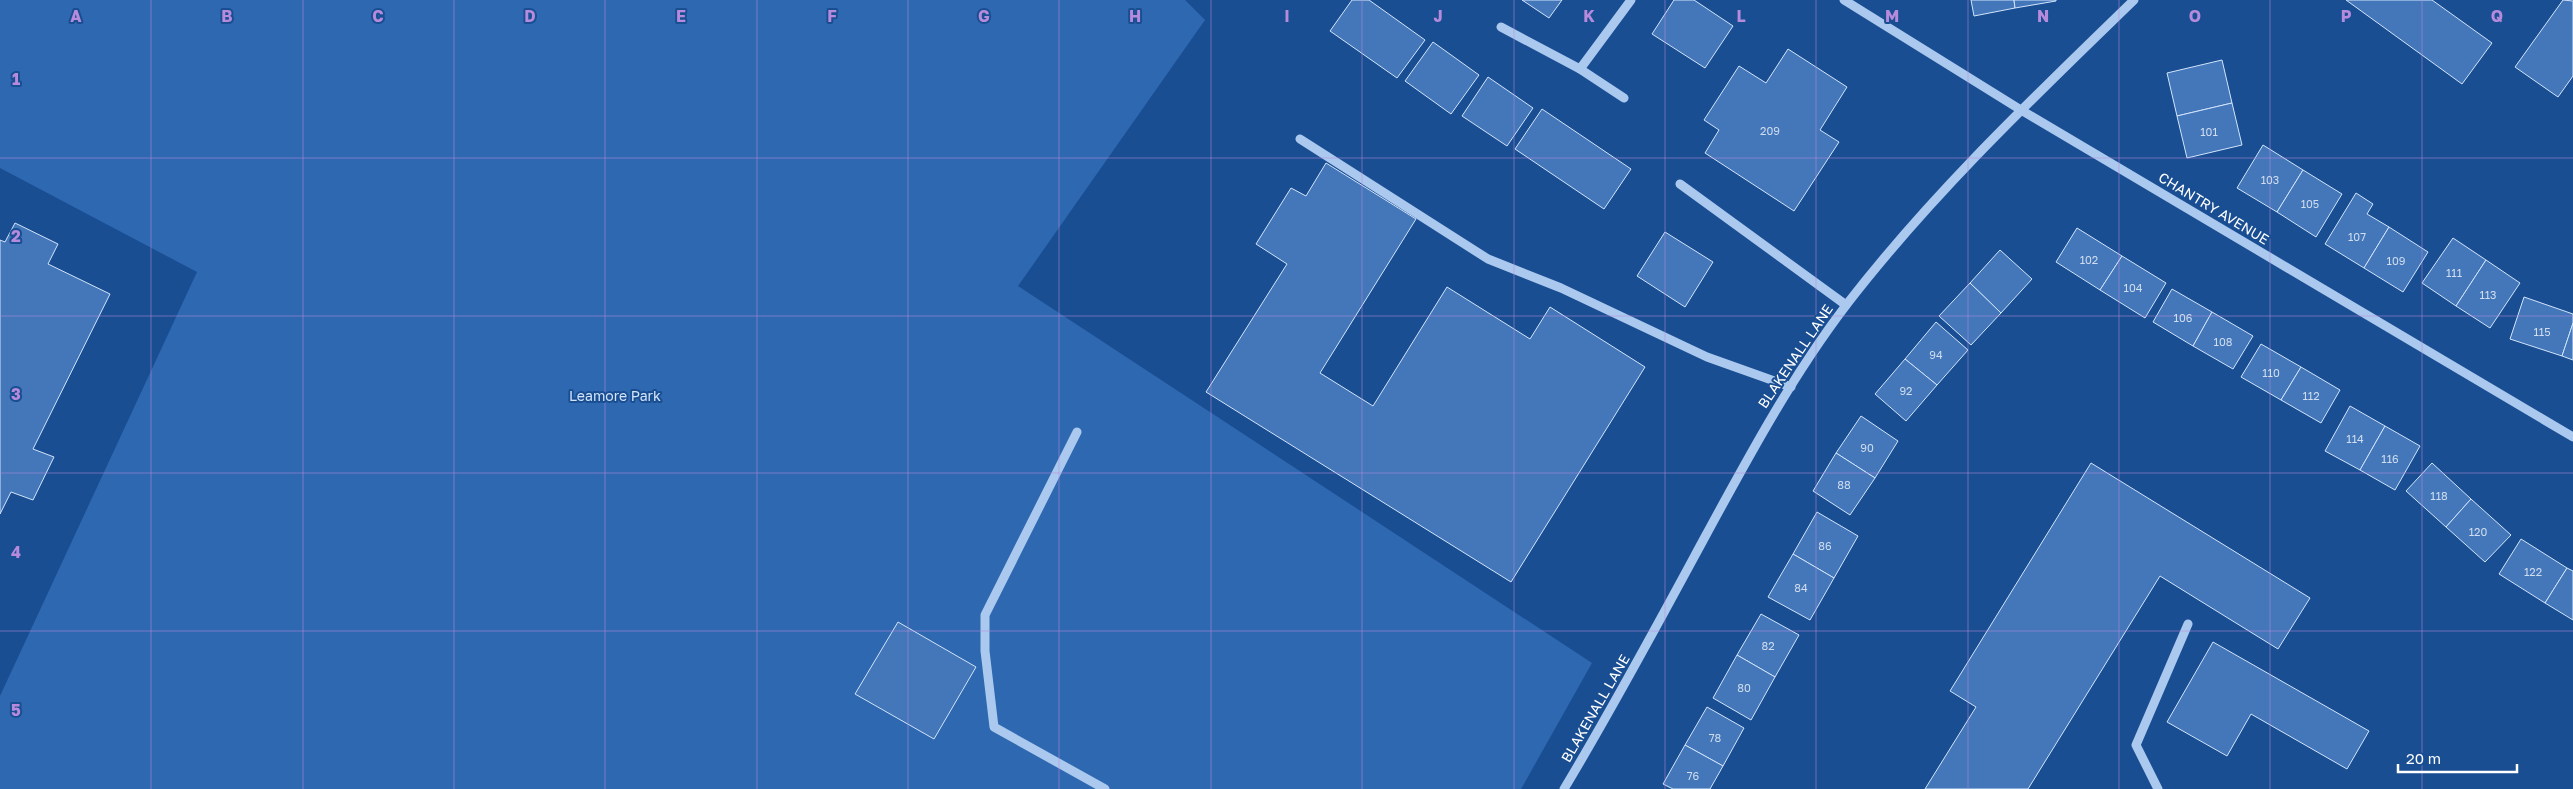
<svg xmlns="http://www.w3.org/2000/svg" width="2573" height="789" font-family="'Golos Text',sans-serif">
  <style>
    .green { fill: #2e68b1 }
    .building { fill: #4377ba; stroke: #d2e4fb }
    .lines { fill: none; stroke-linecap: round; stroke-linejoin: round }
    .minor { stroke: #abc9ef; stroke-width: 9 }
    .grid { fill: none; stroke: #b68bdc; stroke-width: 1; stroke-opacity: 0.55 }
    .labels { text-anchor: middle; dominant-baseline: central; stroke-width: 4; stroke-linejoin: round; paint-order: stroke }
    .number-label { font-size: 11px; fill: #d0ddee }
    .street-label { font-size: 14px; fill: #fff; stroke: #1a4e93 }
    .park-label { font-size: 14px; fill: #d2e4fb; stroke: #1a4e93 }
    .grid-label { font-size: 16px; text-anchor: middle; font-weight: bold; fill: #b68bdc; stroke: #1a4e93; stroke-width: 4; stroke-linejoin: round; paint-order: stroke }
  </style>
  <rect width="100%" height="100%" fill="#1a4e93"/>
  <polygon class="green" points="0,0 1185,0 1205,20 1018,286 1592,663 1521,789 0,789 0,696 197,272 0,168"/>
  <g class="building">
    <polygon points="1352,0 1369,0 1425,40 1397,78 1330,31"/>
    <polygon points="1522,0 1562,0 1549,18"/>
    <polygon points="1674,0 1694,0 1733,26 1705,68 1652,34"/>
    <polygon points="1971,0 2014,0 2015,8 1974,16"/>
    <polygon points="2014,0 2056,0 2056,1 2015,8"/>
    <polygon points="2346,0 2432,0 2492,43 2462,84"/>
    <polygon points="2563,0 2573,1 2573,76 2558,97 2515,67"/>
    <polygon points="1433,42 1479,75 1451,114 1405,81"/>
    <polygon points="1788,49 1847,87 1820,130 1839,142 1794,211 1705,153 1719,130 1704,120 1739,66 1766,83"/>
    <polygon points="2222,60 2232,103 2177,116 2167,73"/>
    <polygon points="1488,77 1533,108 1507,146 1462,116"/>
    <polygon points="2232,103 2242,145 2187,158 2177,116"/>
    <polygon points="1542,109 1631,169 1604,209 1515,149"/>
    <polygon points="2263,145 2303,170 2277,212 2237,188"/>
    <polygon points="1326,163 1416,219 1320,373 1373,406 1447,287 1530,339 1550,307 1645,367 1511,582 1206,392 1287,264 1256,244 1291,188 1306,196"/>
    <polygon points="2303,170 2342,194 2316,237 2277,212"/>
    <polygon points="2356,193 2373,204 2367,214 2389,227 2364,268 2325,244"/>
    <polygon points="15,223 58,244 48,264 110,294 33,449 54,457 33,500 11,492 0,514 0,240 5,242"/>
    <polygon points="2389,227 2428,252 2403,292 2364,268"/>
    <polygon points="2077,228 2122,256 2100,290 2056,262"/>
    <polygon points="1665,232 1713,262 1685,307 1637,276"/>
    <polygon points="2453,238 2486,260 2456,306 2422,283"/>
    <polygon points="2000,250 2032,279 2001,313 1970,283"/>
    <polygon points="2122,256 2166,283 2145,318 2100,290"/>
    <polygon points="2486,260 2520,283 2490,328 2456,306"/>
    <polygon points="1970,283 2001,313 1971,345 1939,316"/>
    <polygon points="2172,289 2212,312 2193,346 2153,322"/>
    <polygon points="2524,297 2573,314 2573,323 2562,356 2510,339"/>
    <polygon points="2212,312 2253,336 2233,369 2193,346"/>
    <polygon points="1936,322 1968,350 1937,385 1905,359"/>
    <polygon points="2573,323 2573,360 2562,356"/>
    <polygon points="2261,344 2301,367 2281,400 2241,377"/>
    <polygon points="1905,359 1937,385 1906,421 1875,394"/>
    <polygon points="2301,367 2340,390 2321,423 2281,400"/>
    <polygon points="2350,406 2385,426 2360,470 2325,451"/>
    <polygon points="1861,416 1898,441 1875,478 1836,453"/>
    <polygon points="2385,426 2420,446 2395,490 2360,470"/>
    <polygon points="1836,453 1875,478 1850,515 1813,491"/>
    <polygon points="2091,463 2310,598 2278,649 2160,576 2028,789 1925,789 1976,707 1950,691"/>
    <polygon points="2432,463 2471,499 2446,527 2406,491"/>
    <polygon points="2471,499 2511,535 2485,562 2446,527"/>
    <polygon points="1817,512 1858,536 1834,578 1793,554"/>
    <polygon points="2521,539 2567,568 2545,603 2499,574"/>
    <polygon points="1793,554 1834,578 1810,620 1768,597"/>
    <polygon points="2567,568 2573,571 2573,620 2545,603"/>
    <polygon points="1761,614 1799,635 1775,677 1737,655"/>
    <polygon points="898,622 976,667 934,739 855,694"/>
    <polygon points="2213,642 2369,731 2347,769 2251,714 2227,756 2167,722"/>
    <polygon points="1737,655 1775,677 1751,720 1713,698"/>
    <polygon points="1707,707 1744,728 1723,766 1685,745"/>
    <polygon points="1685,745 1723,766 1710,789 1673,789 1663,784"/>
  </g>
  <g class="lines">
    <g class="minor">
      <polyline points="1844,0 2021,110 2573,437"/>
      <polyline points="1501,27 1580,69 1624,98"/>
      <polyline points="1580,69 1631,0"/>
      <polyline points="1300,139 1488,259 1561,288 1707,357 1791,387"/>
      <polyline points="1680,184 1846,305"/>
      <polyline points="1077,432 985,615 985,651 994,727 1105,789"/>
      <path d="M 1564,789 C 1614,706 1660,620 1706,535 C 1749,456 1792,376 1847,304 C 1932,194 2034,97 2134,0"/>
      <polyline points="2158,789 2136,745 2188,624"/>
    </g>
  </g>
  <path class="grid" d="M 151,0 L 151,789M 303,0 L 303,789M 454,0 L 454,789M 605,0 L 605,789M 757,0 L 757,789M 908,0 L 908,789M 1059,0 L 1059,789M 1211,0 L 1211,789M 1362,0 L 1362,789M 1514,0 L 1514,789M 1665,0 L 1665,789M 1816,0 L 1816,789M 1968,0 L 1968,789M 2119,0 L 2119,789M 2270,0 L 2270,789M 2422,0 L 2422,789M 0,158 L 2573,158M 0,316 L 2573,316M 0,473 L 2573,473M 0,631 L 2573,631"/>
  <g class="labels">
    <g class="number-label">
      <text x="1770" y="130">209</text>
      <text x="2209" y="131">101</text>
      <text x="2270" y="179">103</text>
      <text x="2310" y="203">105</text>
      <text x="2357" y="236">107</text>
      <text x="2089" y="259">102</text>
      <text x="2396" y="260">109</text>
      <text x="2454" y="272">111</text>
      <text x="2133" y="287">104</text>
      <text x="2488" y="294">113</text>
      <text x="2183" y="317">106</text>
      <text x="2542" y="331">115</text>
      <text x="2223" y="341">108</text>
      <text x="1936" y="354">94</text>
      <text x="2271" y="372">110</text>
      <text x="1906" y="390">92</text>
      <text x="2311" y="395">112</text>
      <text x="2355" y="438">114</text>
      <text x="1867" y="447">90</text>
      <text x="2390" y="458">116</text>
      <text x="1844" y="484">88</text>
      <text x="2439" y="495">118</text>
      <text x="2478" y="531">120</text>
      <text x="1825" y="545">86</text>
      <text x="2533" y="571">122</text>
      <text x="1801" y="587">84</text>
      <text x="1768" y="645">82</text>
      <text x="1744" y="687">80</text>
      <text x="1715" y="737">78</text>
      <text x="1693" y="775">76</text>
    </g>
    <g class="street-label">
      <text transform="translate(2214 208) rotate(31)">CHANTRY AVENUE</text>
      <text transform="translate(1795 356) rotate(-56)">BLAKENALL LANE</text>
      <text transform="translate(1595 708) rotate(-60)">BLAKENALL LANE</text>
    </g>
    <g class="park-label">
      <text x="615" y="395">Leamore Park</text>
    </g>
  </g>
  <g class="grid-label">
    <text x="76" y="22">A</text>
    <text x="227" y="22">B</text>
    <text x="378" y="22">C</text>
    <text x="530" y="22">D</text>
    <text x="681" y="22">E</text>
    <text x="832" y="22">F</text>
    <text x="984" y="22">G</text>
    <text x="1135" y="22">H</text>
    <text x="1287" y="22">I</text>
    <text x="1438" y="22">J</text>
    <text x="1589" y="22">K</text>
    <text x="1741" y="22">L</text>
    <text x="1892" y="22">M</text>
    <text x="2043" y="22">N</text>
    <text x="2195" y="22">O</text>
    <text x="2346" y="22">P</text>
    <text x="2497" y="22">Q</text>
    <text x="16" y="85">1</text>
    <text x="16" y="242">2</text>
    <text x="16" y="400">3</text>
    <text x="16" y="558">4</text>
    <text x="16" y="716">5</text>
  </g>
  <path d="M2398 764v8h119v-8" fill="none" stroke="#ffffff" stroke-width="2.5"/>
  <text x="2406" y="764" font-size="15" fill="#ffffff" stroke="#1a4e93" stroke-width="4" paint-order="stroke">20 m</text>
</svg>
